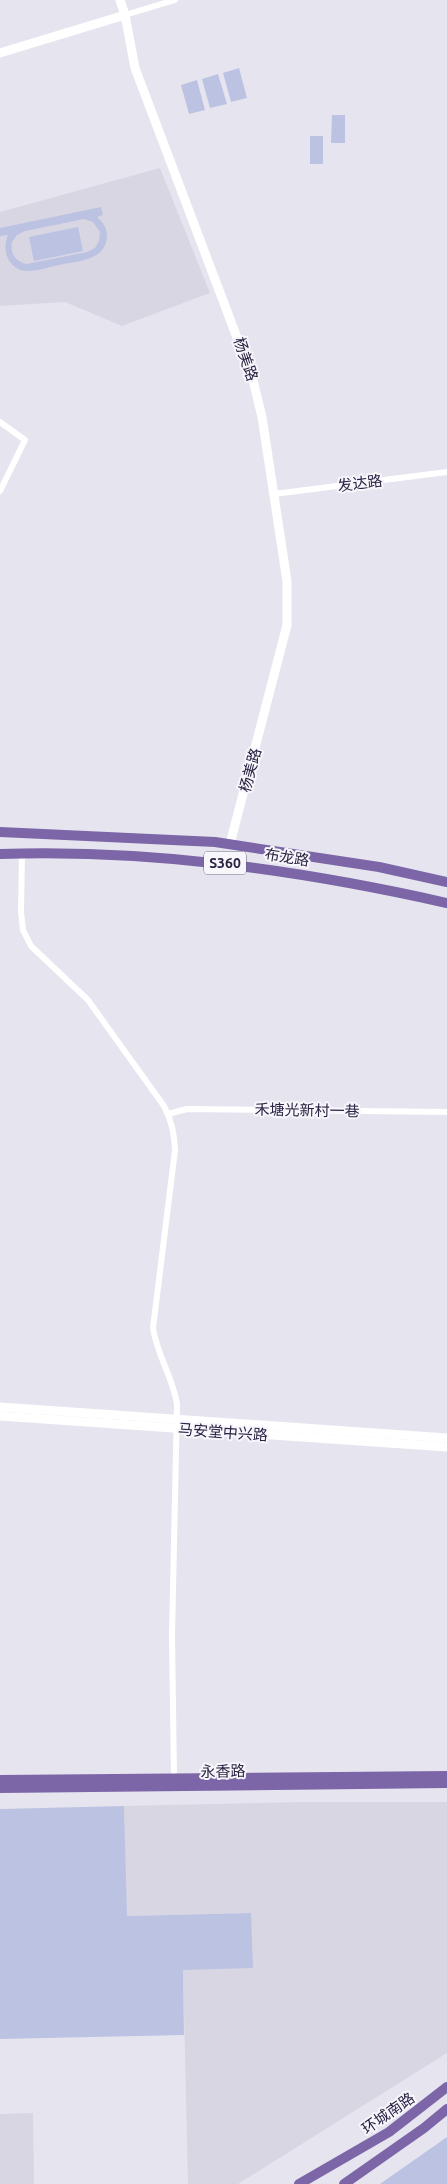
<svg xmlns="http://www.w3.org/2000/svg" width="447" height="2184" font-family="Ubuntu,'Noto Sans SC',sans-serif">
  <style>
    .built { fill: #d8d6e3 }
    .green { fill: #bcc2e2; fill-rule: evenodd }
    .lines { fill: none; stroke-linecap: round; stroke-linejoin: round }
    .street { stroke: #fff; stroke-width: 6 }
    .secondary { stroke: #fff; stroke-width: 9 }
    .primary { stroke: #7c66a8; stroke-width: 10 }
    .labels { text-anchor: middle; dominant-baseline: central; stroke-width: 4; stroke-linejoin: round; paint-order: stroke }
    .shield { fill: #f6f6fb; stroke: #69627a; stroke-width: 1 }
    .shield-label { font-size: 14px; font-weight: bold; fill: #2c2243 }
    .street-label { font-size: 15px; fill: #2c2243; stroke: #f6f6fb }
  </style>
  <rect width="100%" height="100%" fill="#e6e5ef"/>
  <g class="built">
    <polygon points="160,168 210,293 122,326 65,302 0,306 0,212"/>
    <polygon points="304,1802 447,1802 447,2053 238,2184 188,2184 183,1970 251,1913 126,1916 124,1806"/>
    <polygon points="33,2113 34,2184 0,2184 0,2114"/>
  </g>
  <g class="green">
    <polygon points="239,68 247,98 231,102 223,73"/>
    <polygon points="218,74 227,104 210,108 202,79"/>
    <polygon points="197,80 205,110 189,114 181,85"/>
    <polygon points="332,115 345,115 345,143 331,143"/>
    <rect x="310" y="136" width="13" height="28"/>
    <path d="M 101,207 L 103,215 L 97,217 C 103,222 107,228 107,236 C 106,261 77,261 59,265 C 49,267 38,271 28,271 C 9,271 1,251 8,235 L 0,236 L 0,228 ZM 84,219 L 93,222 L 100,232 L 99,241 L 95,248 L 87,252 L 27,264 C 16,262 10,254 12,242 L 17,235 L 25,231 Z"/>
    <polygon points="78,227 83,251 34,261 29,237"/>
    <polygon points="124,1806 127,1916 251,1913 253,1968 183,1970 184,2035 0,2039 0,1809"/>
    <polygon points="447,2137 447,2184 380,2184"/>
  </g>
  <g class="lines">
    <g class="street">
      <polyline points="125,15 175,0"/>
      <polyline points="0,422 25,440 0,491"/>
      <polyline points="274,494 447,472"/>
      <path d="M 22,853 L 21,912 L 23,930 L 31,946 L 88,1000 L 164,1106 C 172,1121 174,1134 175,1150 L 153,1328 C 157,1355 173,1378 177,1404 L 172,1636 L 174,1778"/>
      <polyline points="168,1114 187,1109 447,1112"/>
    </g>
    <g class="secondary">
      <polyline points="120,0 125,15"/>
      <polyline points="0,53 125,15 135,68 253,380 262,417 287,581 287,625 230,844"/>
      <polyline points="0,1407 447,1438"/>
      <polyline points="0,1416 447,1447"/>
    </g>
    <g class="primary">
      <polyline points="0,832 215,842 379,867 447,882"/>
      <path d="M 0,854 C 151,849 300,870 447,903"/>
      <polyline points="0,1780 447,1776"/>
      <polyline points="0,1788 447,1783"/>
      <polyline points="299,2184 389,2132 447,2087"/>
      <polyline points="344,2184 424,2128 447,2109"/>
    </g>
  </g>
  <g class="labels">
    <rect class="shield" x="204" y="851.5" width="42" height="23" rx="4"/>
    <g class="shield-label">
      <text x="225" y="863">S360</text>
    </g>
    <g class="street-label">
      <text transform="translate(246 359) rotate(71)">杨美路</text>
      <text transform="translate(360 483) rotate(-7)">发达路</text>
      <text transform="translate(250 770) rotate(-75)">杨美路</text>
      <text transform="translate(287 857) rotate(9)">布龙路</text>
      <text transform="translate(307 1110) rotate(1)">禾塘光新村一巷</text>
      <text transform="translate(223 1432) rotate(4)">马安堂中兴路</text>
      <text transform="translate(223 1771) rotate(-1)">永香路</text>
      <text transform="translate(388 2113) rotate(-35)">环城南路</text>
    </g>
  </g>
</svg>
